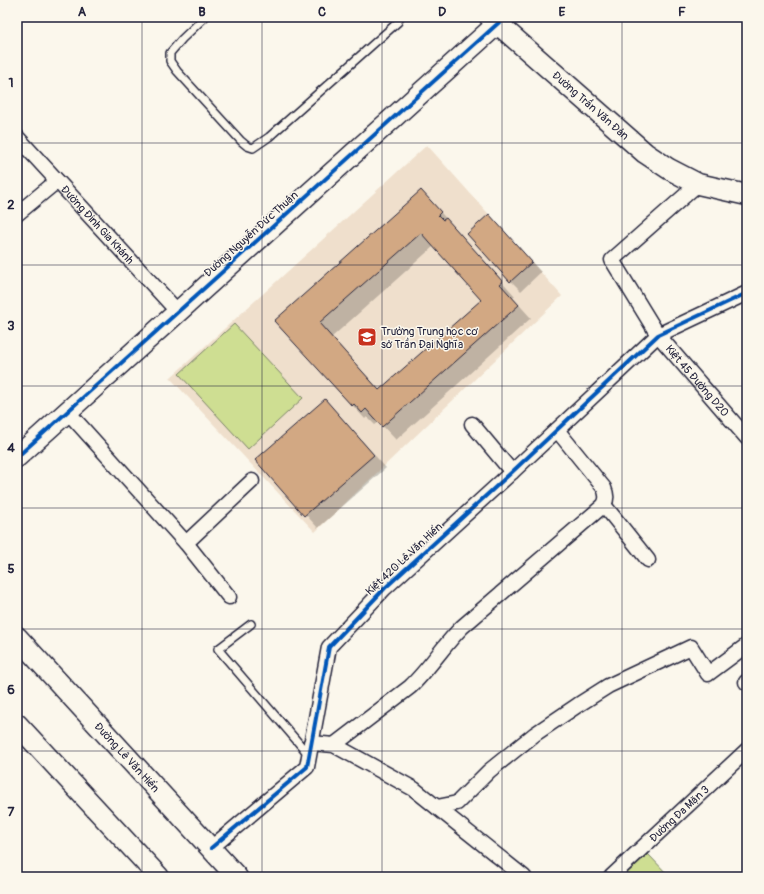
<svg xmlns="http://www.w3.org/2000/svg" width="764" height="894" font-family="Pangolin,sans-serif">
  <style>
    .built { fill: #efdfcc }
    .green { fill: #cede92; stroke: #788066 }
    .shadow { fill: #0003; fill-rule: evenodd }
    .building { fill: #d2a883; stroke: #22223b; fill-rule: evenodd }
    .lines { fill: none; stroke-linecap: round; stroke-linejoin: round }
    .lane-casing { stroke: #22223b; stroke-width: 10 }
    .street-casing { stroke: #22223b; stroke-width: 17 }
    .secondary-casing { stroke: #22223b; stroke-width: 23 }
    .lane { stroke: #fbf7ec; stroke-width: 7 }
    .street { stroke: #fbf7ec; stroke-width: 14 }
    .secondary { stroke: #fbf7ec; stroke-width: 20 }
    .cycleway-casing { stroke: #fbf7ec; stroke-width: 6 }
    .cycleway { stroke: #0057b8; stroke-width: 4 }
    .grid { fill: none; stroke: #22223b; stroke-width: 1; stroke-opacity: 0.55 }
    .labels { text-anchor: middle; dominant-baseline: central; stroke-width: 3; stroke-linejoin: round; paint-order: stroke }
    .street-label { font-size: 11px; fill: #22223b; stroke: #fbf7ec }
    .poi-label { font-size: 11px; fill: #22223b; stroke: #fbf7ec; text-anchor: start }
    .neatline { fill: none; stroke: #22223b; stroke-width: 1.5 }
    .grid-label { font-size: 13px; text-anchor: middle; font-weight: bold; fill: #22223b }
  </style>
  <rect width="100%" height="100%" fill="#fbf7ec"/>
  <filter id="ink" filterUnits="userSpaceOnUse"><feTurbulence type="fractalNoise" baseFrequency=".025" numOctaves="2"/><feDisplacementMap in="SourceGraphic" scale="8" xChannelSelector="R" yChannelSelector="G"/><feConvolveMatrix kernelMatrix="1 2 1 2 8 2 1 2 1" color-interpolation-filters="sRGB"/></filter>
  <g filter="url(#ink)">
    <polygon class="built" points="427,145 562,296 315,532 170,378"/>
    <g class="green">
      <polygon points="234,324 303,398 248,449 179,374"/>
      <polygon points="648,854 670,877 623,877"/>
    </g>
    <g class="shadow">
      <path d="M 434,205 L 515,296 L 513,298 L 531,318 L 396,440 L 379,422 L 375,425 L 367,417 L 365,419 L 276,321 ZM 434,246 L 482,300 L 380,391 L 332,337 Z"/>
      <polygon points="499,226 541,272 521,291 511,281"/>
      <polygon points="338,414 386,468 318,528 256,460"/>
    </g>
    <g class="building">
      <path d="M 421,190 L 441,212 L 438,215 L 443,220 L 446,218 L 503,282 L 500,284 L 519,305 L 382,427 L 366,409 L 362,413 L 354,404 L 352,406 L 274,321 ZM 421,233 L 481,300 L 379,390 L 319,323 Z"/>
      <polygon points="489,214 532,262 510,282 467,234"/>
      <polygon points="325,399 374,455 304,516 255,460"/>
    </g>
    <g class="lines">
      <g class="lane-casing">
        <g id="lane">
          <polyline points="205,17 182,39 170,53 170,61 177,71 241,141 247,146 253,148 269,137 398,22 400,17"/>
          <polyline points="251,624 218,649 309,755"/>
        </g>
      </g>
      <g class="street-casing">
        <g id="street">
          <path id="s1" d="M 17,137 L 178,312"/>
          <path id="s2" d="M 698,184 L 612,260 L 658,335 L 747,438"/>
          <polyline points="17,214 57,181"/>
          <polyline points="67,411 186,543 229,597"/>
          <polyline points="472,424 512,472"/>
          <polyline points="604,505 648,560"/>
          <polyline points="186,543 252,481"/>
          <polyline points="746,682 747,683"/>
          <polyline points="311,743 334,745 414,789 524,877"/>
          <path d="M 334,745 L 410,687 C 429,669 443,646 462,627 L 604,505 C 607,499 607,495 604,488 L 557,430"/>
          <polyline points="437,807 457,803 489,771 535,734 578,705 608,686 691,647 708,674 747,645"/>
          <polyline points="211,848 307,767 329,647 385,588 512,472 658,335 747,293"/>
          <path id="s3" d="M 611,877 L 747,750"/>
        </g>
      </g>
      <g class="secondary-casing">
        <g id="secondary">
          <path id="s4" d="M 490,17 L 645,153 L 669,169 L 698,184 L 747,195"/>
          <polyline points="17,457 505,17"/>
          <path id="s5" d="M 17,637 L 237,877"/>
          <polyline points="17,724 159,877"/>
        </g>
      </g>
      <use href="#lane" class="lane"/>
      <use href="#street" class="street"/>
      <use href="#secondary" class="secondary"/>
      <g class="cycleway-casing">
        <g id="cycleway">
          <polyline points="17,457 505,17"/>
          <polyline points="211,848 307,767 329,647 385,588 512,472 658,335 747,293"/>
        </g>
      </g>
      <use href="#cycleway" class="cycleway"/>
    </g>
  </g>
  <path class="grid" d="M 142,17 L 142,877M 262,17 L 262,877M 382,17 L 382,877M 502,17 L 502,877M 622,17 L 622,877M 17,143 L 747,143M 17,265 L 747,265M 17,386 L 747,386M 17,508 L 747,508M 17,629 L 747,629M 17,751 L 747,751"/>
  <defs>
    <g id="school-square" transform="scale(1)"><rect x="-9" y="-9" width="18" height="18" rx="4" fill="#c8321e" stroke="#fbf7ec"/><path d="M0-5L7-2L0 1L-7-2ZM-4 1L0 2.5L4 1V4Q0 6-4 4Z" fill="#fff"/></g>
  </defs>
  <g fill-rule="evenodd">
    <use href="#school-square" x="367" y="337"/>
  </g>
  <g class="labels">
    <g class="street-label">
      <text stroke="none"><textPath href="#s4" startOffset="134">Đường Trần Văn Đán</textPath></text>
      <text stroke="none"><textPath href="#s1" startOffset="119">Đường Đinh Gia Khánh</textPath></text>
      <text transform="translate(251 234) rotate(-42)">Đường Nguyễn Đức Thuận</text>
      <text stroke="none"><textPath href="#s2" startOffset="263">Kiệt 45 Đường D20</textPath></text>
      <text transform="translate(404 559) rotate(-43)">Kiệt 420 Lê Văn Hiến</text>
      <text stroke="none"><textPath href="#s5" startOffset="163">Đường Lê Văn Hiến</textPath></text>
      <text stroke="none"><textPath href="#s3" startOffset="93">Đường Đa Mặn 3</textPath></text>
    </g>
    <g class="poi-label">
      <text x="381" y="331">Trường Trung học cơ<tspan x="381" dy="13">sở Trần Đại Nghĩa</tspan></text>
    </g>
  </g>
  <rect width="764" height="894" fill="none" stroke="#fbf7ec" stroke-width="44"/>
  <rect x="22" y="22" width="720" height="850" class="neatline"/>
  <g class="grid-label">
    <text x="82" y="16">A</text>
    <text x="202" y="16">B</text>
    <text x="322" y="16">C</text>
    <text x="442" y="16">D</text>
    <text x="562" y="16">E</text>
    <text x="682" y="16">F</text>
    <text x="11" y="87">1</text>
    <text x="11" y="209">2</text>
    <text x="11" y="330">3</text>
    <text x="11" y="452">4</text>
    <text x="11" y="573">5</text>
    <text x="11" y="694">6</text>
    <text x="11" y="816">7</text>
  </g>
</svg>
